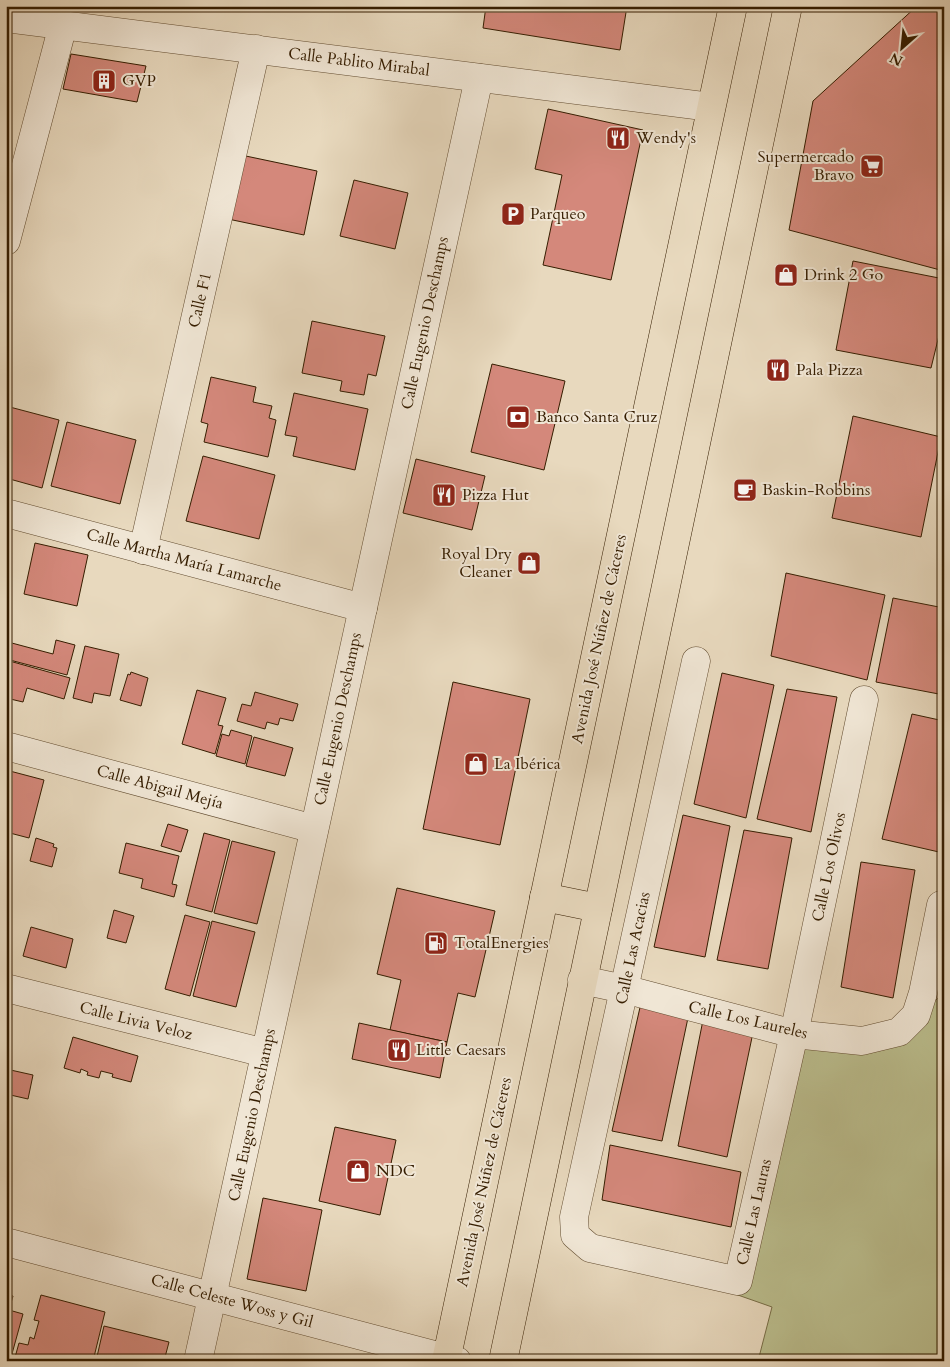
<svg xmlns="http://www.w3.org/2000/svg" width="950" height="1367" font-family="Cardo,serif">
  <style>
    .green { fill: #bbbe8e; stroke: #786e47 }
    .building { fill: #d4887b; stroke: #351d00 }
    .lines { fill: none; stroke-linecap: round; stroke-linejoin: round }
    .minor-casing { stroke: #624c30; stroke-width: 29 }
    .major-casing { stroke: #351d00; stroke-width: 29 }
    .minor { stroke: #f0e6d5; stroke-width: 28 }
    .major { stroke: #e8d9be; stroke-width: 28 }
    .labels { text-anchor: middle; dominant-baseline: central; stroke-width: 4; stroke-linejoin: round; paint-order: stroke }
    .street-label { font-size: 16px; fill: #351d00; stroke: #f0e6d5 }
    .poi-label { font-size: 16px; fill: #351d00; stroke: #f0e6d5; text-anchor: start }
  </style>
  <rect width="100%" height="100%" fill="#e8d9be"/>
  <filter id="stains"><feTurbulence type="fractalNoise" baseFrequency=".004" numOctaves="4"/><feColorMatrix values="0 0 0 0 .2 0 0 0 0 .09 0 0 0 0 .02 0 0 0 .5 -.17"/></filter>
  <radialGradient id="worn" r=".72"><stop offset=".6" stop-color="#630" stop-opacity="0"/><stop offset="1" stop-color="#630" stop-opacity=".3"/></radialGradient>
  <polygon class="green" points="944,992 944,1361 758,1361 772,1307 735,1294 797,1034 863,1043 917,1019"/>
  <g class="building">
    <polygon points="486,6 627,6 620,50 483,28"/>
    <polygon points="917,6 944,6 944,271 789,230 813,101"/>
    <polygon points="71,54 146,66 137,102 63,89"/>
    <polygon points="548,109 643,130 611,280 543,265 562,175 535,169"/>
    <polygon points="241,155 317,171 304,235 228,219"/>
    <polygon points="354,180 408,193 395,249 340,236"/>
    <polygon points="853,261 944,279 944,315 931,368 836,350"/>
    <polygon points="312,321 385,336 376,376 368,374 364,395 340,391 342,381 302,373"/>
    <polygon points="492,364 565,381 544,470 471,452"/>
    <polygon points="211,377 256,387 253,402 272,406 269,418 276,420 268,457 204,442 208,424 201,422"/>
    <polygon points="294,393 368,409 355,470 293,456 297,437 285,435"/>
    <polygon points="6,406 59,420 42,488 6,478"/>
    <polygon points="853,416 941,437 921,537 832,518"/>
    <polygon points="67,422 136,440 120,504 51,486"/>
    <polygon points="203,456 275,475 259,539 186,521"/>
    <polygon points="416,459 485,476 472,530 403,513"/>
    <polygon points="35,543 88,555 77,606 24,594"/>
    <polygon points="786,573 885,595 867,680 771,656"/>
    <polygon points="893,598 944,608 944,695 876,682"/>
    <polygon points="56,640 75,645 67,675 6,659 6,649 8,642 53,654"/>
    <polygon points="85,646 119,654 110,696 94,693 92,703 73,698"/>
    <polygon points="6,660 70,678 64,699 27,688 23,702 6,698"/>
    <polygon points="131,672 148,678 141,706 120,700 128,674 130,675"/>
    <polygon points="722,673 774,685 746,818 694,804"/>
    <polygon points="453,682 530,699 500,845 423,829"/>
    <polygon points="787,689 837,697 811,832 757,819"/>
    <polygon points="197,690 226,698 218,725 223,726 215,754 182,744"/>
    <polygon points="255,692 298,704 293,721 280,718 278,725 267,722 265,729 237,721 242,704 251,706"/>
    <polygon points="912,714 944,721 944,832 939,852 882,839"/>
    <polygon points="231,730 252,736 245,764 216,756 222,734 229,736"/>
    <polygon points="254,737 293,748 285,776 246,766"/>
    <polygon points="6,770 44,780 29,838 6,832"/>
    <polygon points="683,815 730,826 705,957 654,947"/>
    <polygon points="168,824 188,830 181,852 161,846"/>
    <polygon points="744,830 792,838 768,969 717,960"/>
    <polygon points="204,833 230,840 212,912 186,905"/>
    <polygon points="36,838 54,844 53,847 57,848 52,867 30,861"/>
    <polygon points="232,841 275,852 257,924 214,913"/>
    <polygon points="126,843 179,856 172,884 177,885 174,897 141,888 143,879 119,873"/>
    <polygon points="861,862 915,870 893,998 841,987"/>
    <polygon points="397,888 495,911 475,997 458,993 447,1042 390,1030 401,980 377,974"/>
    <polygon points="114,910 134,916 126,943 107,938"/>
    <polygon points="185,915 210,922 190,996 165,989"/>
    <polygon points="212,921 255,932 236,1007 193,996"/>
    <polygon points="31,927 73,939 66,968 23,956"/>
    <polygon points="641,1003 689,1013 662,1141 612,1131"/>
    <polygon points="704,1015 755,1023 727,1157 678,1146"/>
    <polygon points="359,1023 447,1042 440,1078 352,1059"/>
    <polygon points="73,1037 138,1056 131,1082 112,1077 113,1074 101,1071 99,1078 87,1075 88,1072 81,1069 80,1073 64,1068"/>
    <polygon points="6,1069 33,1075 28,1099 6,1094"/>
    <polygon points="335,1127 396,1140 380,1215 319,1201"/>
    <polygon points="610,1145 741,1172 731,1227 602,1200"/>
    <polygon points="263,1198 322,1210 306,1291 247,1279"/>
    <polygon points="6,1294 13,1296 9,1310 23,1314 10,1361 6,1361"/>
    <polygon points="41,1295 105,1312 93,1361 14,1361 19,1343 28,1345 30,1337 34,1339 39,1321 34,1320"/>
    <polygon points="104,1326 169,1342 164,1361 96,1361"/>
  </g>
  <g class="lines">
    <g class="minor-casing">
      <g id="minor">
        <polyline points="6,18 711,107"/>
        <polyline points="6,241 63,25"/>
        <polyline points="6,513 363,608"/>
        <polyline points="143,550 256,49"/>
        <polyline points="696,661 574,1217 575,1235 590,1248 738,1281 794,1034 864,700"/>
        <polyline points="6,746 314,829"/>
        <polyline points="582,980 624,989 794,1034 862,1041 899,1032 916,1015 923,993 941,905"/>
        <polyline points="6,988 265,1053"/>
        <polyline points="6,1242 457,1361"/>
        <polyline points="198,1361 479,78"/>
      </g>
    </g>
    <g class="major-casing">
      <g id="major">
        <polyline points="544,897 598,908"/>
        <polyline points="446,1361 733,6"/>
        <polyline points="503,1361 788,6"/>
      </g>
    </g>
    <use href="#minor" class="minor"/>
    <use href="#major" class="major"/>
  </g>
  <defs>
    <g id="building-square" transform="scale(1.25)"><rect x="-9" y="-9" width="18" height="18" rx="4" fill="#8f2418" stroke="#f0e6d5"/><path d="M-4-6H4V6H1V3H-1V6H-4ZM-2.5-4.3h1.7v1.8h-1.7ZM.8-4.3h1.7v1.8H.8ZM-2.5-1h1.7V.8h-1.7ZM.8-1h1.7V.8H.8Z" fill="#fff"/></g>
    <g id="restaurant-square" transform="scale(1.25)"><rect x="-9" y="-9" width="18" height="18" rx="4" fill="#8f2418" stroke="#f0e6d5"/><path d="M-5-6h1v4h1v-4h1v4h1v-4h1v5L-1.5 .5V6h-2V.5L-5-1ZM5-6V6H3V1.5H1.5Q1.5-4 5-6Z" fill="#fff"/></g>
    <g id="supermarket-square" transform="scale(1.25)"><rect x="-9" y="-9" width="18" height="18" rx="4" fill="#8f2418" stroke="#f0e6d5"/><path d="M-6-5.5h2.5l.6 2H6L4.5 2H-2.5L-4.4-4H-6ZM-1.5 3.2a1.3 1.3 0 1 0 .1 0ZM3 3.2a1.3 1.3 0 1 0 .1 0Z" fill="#fff"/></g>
    <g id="parking-square" transform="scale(1.25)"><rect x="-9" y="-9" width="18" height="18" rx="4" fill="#8f2418" stroke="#f0e6d5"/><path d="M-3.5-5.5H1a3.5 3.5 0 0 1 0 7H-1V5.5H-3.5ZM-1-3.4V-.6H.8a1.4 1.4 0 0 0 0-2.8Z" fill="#fff"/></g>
    <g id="shop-square" transform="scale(1.25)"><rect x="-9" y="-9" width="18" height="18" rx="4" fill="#8f2418" stroke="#f0e6d5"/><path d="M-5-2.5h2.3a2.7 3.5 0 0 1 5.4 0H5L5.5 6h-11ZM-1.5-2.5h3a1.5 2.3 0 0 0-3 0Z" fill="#fff"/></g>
    <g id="bank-square" transform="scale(1.25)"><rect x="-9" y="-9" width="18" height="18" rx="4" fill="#8f2418" stroke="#f0e6d5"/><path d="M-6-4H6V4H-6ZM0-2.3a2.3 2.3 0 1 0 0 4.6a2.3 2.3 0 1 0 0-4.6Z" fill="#fff"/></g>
    <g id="cafe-square" transform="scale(1.25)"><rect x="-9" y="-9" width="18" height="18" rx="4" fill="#8f2418" stroke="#f0e6d5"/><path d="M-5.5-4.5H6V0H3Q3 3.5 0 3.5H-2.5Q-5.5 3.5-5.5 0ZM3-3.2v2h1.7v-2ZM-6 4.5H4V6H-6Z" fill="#fff"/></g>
    <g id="fuel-square" transform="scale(1.25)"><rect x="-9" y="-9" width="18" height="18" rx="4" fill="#8f2418" stroke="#f0e6d5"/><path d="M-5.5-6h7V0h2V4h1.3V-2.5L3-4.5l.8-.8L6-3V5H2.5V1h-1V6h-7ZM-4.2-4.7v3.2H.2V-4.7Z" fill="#fff"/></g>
  </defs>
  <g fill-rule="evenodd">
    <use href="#building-square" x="104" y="81"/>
    <use href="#restaurant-square" x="618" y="138"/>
    <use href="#supermarket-square" x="872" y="166"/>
    <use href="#parking-square" x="513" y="214"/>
    <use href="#shop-square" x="786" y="275"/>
    <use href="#restaurant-square" x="778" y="370"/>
    <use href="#bank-square" x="518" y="417"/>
    <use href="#cafe-square" x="745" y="490"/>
    <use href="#restaurant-square" x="444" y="495"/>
    <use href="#shop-square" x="529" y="563"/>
    <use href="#shop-square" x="476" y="764"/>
    <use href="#fuel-square" x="436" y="943"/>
    <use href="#restaurant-square" x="399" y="1050"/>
    <use href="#shop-square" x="358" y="1171"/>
  </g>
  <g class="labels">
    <g class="street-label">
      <text transform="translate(359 62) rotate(7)">Calle Pablito Mirabal</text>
      <text transform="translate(200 300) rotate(-77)">Calle F1</text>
      <text transform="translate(425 323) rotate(-78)">Calle Eugenio Deschamps</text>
      <text transform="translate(184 560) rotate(15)">Calle Martha María Lamarche</text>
      <text transform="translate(599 639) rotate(-78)">Avenida José Núñez de Cáceres</text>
      <text transform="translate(338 719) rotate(-78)">Calle Eugenio Deschamps</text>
      <text transform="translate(160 787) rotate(15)">Calle Abigail Mejía</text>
      <text transform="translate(829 867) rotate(-78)">Calle Los Olivos</text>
      <text transform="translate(633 948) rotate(-78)">Calle Las Acacias</text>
      <text transform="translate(748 1020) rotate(13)">Calle Los Laureles</text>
      <text transform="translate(136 1021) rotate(14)">Calle Livia Veloz</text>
      <text transform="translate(252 1115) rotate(-78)">Calle Eugenio Deschamps</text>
      <text transform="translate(484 1182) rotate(-78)">Avenida José Núñez de Cáceres</text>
      <text transform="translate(754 1212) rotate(-77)">Calle Las Lauras</text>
      <text transform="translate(232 1301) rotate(15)">Calle Celeste Woss y Gil</text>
    </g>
    <g class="poi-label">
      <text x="122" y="81">GVP</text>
      <text x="636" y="138">Wendy's</text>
      <text x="854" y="157" text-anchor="end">Supermercado<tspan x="854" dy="18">Bravo</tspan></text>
      <text x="530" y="214">Parqueo</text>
      <text x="804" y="275">Drink 2 Go</text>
      <text x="796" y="370">Pala Pizza</text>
      <text x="536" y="417">Banco Santa Cruz</text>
      <text x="762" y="490">Baskin-Robbins</text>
      <text x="462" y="495">Pizza Hut</text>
      <text x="512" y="554" text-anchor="end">Royal Dry<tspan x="512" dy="18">Cleaner</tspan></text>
      <text x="494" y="764">La Ibérica</text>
      <text x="454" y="943">TotalEnergies</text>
      <text x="416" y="1050">Little Caesars</text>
      <text x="376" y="1171">NDC</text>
    </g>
  </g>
  <rect width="950" height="1367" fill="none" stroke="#e8d9be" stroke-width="25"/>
  <rect x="8" y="8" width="935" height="1352" fill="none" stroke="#351d00" stroke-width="2.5"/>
  <rect x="12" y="12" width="925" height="1342" fill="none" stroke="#351d00"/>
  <g transform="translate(902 48) rotate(207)" stroke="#f0e6d5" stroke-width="4" paint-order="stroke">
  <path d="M0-4L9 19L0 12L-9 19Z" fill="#351d00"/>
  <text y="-8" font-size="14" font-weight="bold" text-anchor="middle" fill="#351d00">N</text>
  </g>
  <rect width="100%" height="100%" filter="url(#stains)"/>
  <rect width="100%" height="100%" fill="url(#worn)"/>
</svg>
